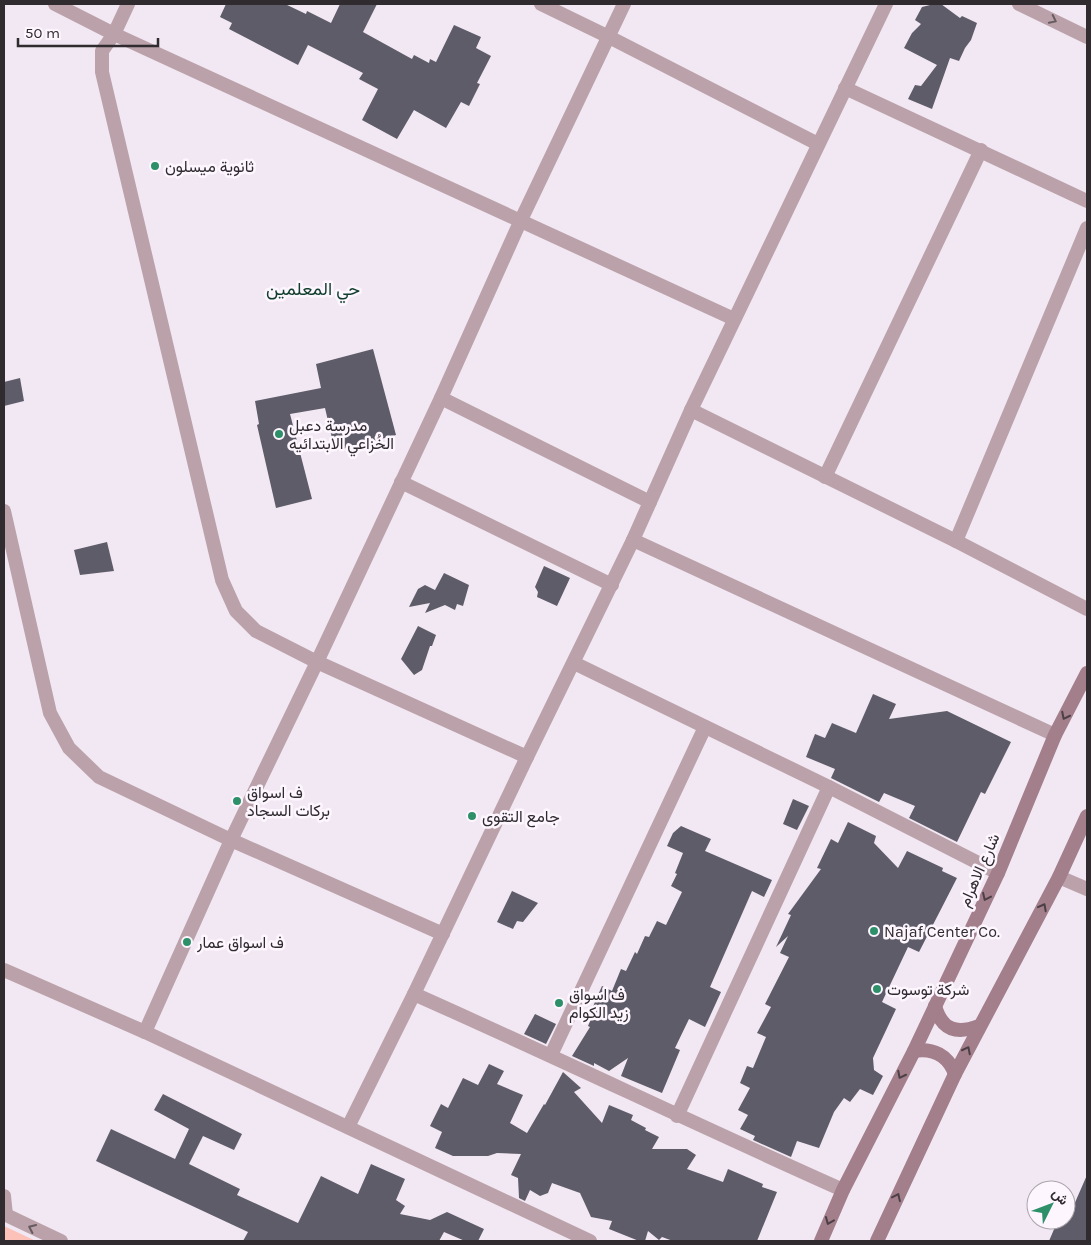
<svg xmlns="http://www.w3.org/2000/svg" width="1091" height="1245" font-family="Karla,Vazirmatn,sans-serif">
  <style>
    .green { fill: #fcc1b9 }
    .building { fill: #5e5c68 }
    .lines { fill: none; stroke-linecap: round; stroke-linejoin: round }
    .minor { stroke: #bba2aa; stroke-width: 14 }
    .tertiary { stroke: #bba2aa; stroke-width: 14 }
    .secondary { stroke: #a37e8b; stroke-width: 14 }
    .oneway { stroke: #675b60 }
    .oneway2 { stroke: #4c4046 }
    .poi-dot { fill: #2e9069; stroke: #fef6ff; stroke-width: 2 }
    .labels { text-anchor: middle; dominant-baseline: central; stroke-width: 5; stroke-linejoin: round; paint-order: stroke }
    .poi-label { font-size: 16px; fill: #2f2b2f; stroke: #fef6ff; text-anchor: start }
    .street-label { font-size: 16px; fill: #2f2b2f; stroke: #fef6ff }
    .neighbourhood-label { font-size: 18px; fill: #0f3e2b; stroke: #fef6ff }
  </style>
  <rect width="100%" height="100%" fill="#f2e8f3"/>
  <polygon class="green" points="4,1226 36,1241 4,1241"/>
  <g class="building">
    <polygon points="226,4 285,4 306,14 307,11 331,23 340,4 377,4 363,32 412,59 414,55 429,63 430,59 436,62 454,25 481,37 476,48 491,56 477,83 480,84 469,106 461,102 446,128 414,110 397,139 362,120 378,89 359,79 363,73 308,45 298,65 229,29 232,23 220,17"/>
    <polygon points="934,4 941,4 960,18 962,16 977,23 971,40 965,48 959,61 950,58 932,109 908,99 915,85 921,86 937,65 904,48 912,33 921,24 915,20 922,7"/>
    <polygon points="373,349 396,435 335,451 325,408 290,414 312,499 276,508 257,425 259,424 255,401 321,388 316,364"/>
    <polygon points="20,378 24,401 4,406 4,382"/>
    <polygon points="107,542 114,571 80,575 74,550"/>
    <polygon points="544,566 570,578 557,606 537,597 538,592 535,587"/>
    <polygon points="444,573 469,585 463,606 457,604 455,610 445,605 425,613 430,603 409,607 418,589 425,585 435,590"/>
    <polygon points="418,626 436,635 432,646 430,646 422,670 414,675 401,659"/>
    <polygon points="873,694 896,704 889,719 947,711 1011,742 985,794 981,792 957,842 909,818 915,806 884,793 879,802 831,778 835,769 806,757 815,734 825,738 832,723 856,733"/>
    <polygon points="793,799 809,806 797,830 783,824"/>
    <polygon points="848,822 876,836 874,843 898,868 907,851 943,868 942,871 957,878 919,952 908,947 882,1002 896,1009 873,1058 874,1070 883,1076 873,1095 860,1089 850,1102 844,1098 834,1112 819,1148 797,1141 791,1157 753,1140 755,1136 740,1129 748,1115 738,1110 750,1088 740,1083 747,1066 753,1068 766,1037 757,1033 771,1007 765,1004 789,957 780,953 788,936 776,947 791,915 788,914 821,869 817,868 831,839 838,843"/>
    <polygon points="681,826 711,839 705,851 772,880 764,897 752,891 710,987 721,992 705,1027 689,1019 675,1048 680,1050 662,1093 621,1076 628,1058 609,1071 594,1063 594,1066 572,1056 590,1027 588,1026 591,1019 588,1018 602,986 612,991 621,969 626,971 635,952 637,954 645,936 649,937 657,921 666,925 682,892 671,886 677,874 675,873 683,853 667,846 673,833"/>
    <polygon points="512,891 538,903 523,922 517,921 513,929 497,922"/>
    <polygon points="535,1014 556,1024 546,1044 524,1034"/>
    <polygon points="489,1064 504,1071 497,1084 523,1095 510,1123 527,1133 544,1104 545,1105 563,1072 581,1088 574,1092 602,1123 609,1105 633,1115 631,1120 646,1128 645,1130 659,1137 652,1149 687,1149 696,1155 687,1169 723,1182 728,1169 763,1184 762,1187 777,1192 757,1241 673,1241 662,1237 659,1240 648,1231 645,1241 639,1241 609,1229 612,1221 591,1217 580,1193 552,1183 548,1193 540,1196 530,1190 525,1201 519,1198 518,1178 511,1175 521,1154 497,1153 488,1156 453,1156 435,1148 442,1132 430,1126 441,1104 448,1108 463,1078 478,1085"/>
    <polygon points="163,1094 242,1134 234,1150 203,1136 189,1164 240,1189 237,1195 298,1223 321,1176 358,1194 371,1164 405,1179 396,1200 405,1206 400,1214 430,1220 447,1212 484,1229 478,1241 465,1241 444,1232 439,1241 243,1241 248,1232 96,1161 111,1129 175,1159 189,1129 154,1110"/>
    <polygon points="1087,1175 1087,1241 1049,1241 1058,1220 1066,1220 1066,1212 1070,1214"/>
  </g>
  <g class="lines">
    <g class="minor">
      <polyline points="55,4 114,34 734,319"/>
      <polyline points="128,4 114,34 102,51 102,72 222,580 236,611 256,631 317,662 527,757"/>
      <polyline points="541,4 609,37 818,144"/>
      <polyline points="1019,4 1087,37"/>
      <polyline points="845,88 1087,201"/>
      <polyline points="441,398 650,502"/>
      <polyline points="691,410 956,541 1087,609"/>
      <polyline points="825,477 981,150"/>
      <polyline points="401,482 612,585"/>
      <polyline points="4,511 50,713 69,748 99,777 231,840 443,934"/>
      <polyline points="633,540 1055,735"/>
      <polyline points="956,541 1087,228"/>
      <polyline points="574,663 829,787 998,873"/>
      <polyline points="4,970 145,1032 590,1241"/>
      <path d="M 414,994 C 558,1058 699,1126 843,1190"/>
      <polyline points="145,1032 231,840 317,662 441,398 520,222 624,4"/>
      <polyline points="551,1055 705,727"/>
      <polyline points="677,1116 829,787"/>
      <polyline points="348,1127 414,994 527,757 633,540 691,410 886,4"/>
      <polyline points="4,1196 6,1215"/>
      <polyline points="4,1214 61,1241"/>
    </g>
    <polyline class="tertiary" points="1059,877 1087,889"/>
    <g class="secondary">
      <path d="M 935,1006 C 942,1031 957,1034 979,1026"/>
      <path d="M 914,1051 C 933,1048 948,1055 955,1074"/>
      <polyline points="821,1241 843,1190 914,1051 998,873 1055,735 1087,673"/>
      <polyline points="877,1241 955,1074 1059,877 1087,816"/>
    </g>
  </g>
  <defs><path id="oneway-chevron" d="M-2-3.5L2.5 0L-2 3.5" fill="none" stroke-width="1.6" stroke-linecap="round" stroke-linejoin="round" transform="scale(1.25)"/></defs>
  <g class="oneway">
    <use href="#oneway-chevron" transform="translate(1053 20) rotate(26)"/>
    <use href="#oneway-chevron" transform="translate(32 1228) rotate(-155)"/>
  </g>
  <g class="oneway2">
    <use href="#oneway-chevron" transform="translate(1065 716) rotate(117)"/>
    <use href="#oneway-chevron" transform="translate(986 897) rotate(115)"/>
    <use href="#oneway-chevron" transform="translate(1043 907) rotate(-62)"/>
    <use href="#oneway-chevron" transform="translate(967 1050) rotate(-63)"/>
    <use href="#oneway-chevron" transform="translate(901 1075) rotate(117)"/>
    <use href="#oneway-chevron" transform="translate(897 1197) rotate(-65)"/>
    <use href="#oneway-chevron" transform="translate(829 1221) rotate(113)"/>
  </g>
  <g class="poi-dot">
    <circle cx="155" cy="166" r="5"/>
    <circle cx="279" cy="434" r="5"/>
    <circle cx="237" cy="801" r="5"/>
    <circle cx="472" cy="816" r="5"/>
    <circle cx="874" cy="931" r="5"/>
    <circle cx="187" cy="942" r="5"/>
    <circle cx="877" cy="989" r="5"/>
    <circle cx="559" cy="1003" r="5"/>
  </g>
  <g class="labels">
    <g class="poi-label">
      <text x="165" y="166">ثانوية ميسلون</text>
      <text x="289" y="425">مدرسة دعبل<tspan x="289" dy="18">الخُزاعي الابتدائيه</tspan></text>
      <text x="247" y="792">ف اسواق<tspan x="247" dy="18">بركات السجاد</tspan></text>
      <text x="482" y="816">جامع التقوى</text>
      <text x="884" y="931">Najaf Center Co.</text>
      <text x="197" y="942">ف اسواق عمار</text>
      <text x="887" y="989">شركة توسوت</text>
      <text x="569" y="994">ف اسواق<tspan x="569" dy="18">زيد الكوام</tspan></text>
    </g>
    <g class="street-label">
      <text transform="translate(979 870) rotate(-66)">شارع الاهرام</text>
    </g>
    <g class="neighbourhood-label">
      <text x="313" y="289">حي المعلمین</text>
    </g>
  </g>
  <rect width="1091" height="1245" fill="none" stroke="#2f2b2f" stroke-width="10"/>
  <g transform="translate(1051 1205) rotate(48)"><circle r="24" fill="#fef6ff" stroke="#aba5ac"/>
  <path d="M0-4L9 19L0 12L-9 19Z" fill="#2e9069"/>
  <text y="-8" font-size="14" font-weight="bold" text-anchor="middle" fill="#2f2b2f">ش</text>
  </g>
  <path d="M18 38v8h140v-8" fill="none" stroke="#2f2b2f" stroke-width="2.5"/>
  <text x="25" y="38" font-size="15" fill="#2f2b2f" stroke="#fef6ff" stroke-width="4" paint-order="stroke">50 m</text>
</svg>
